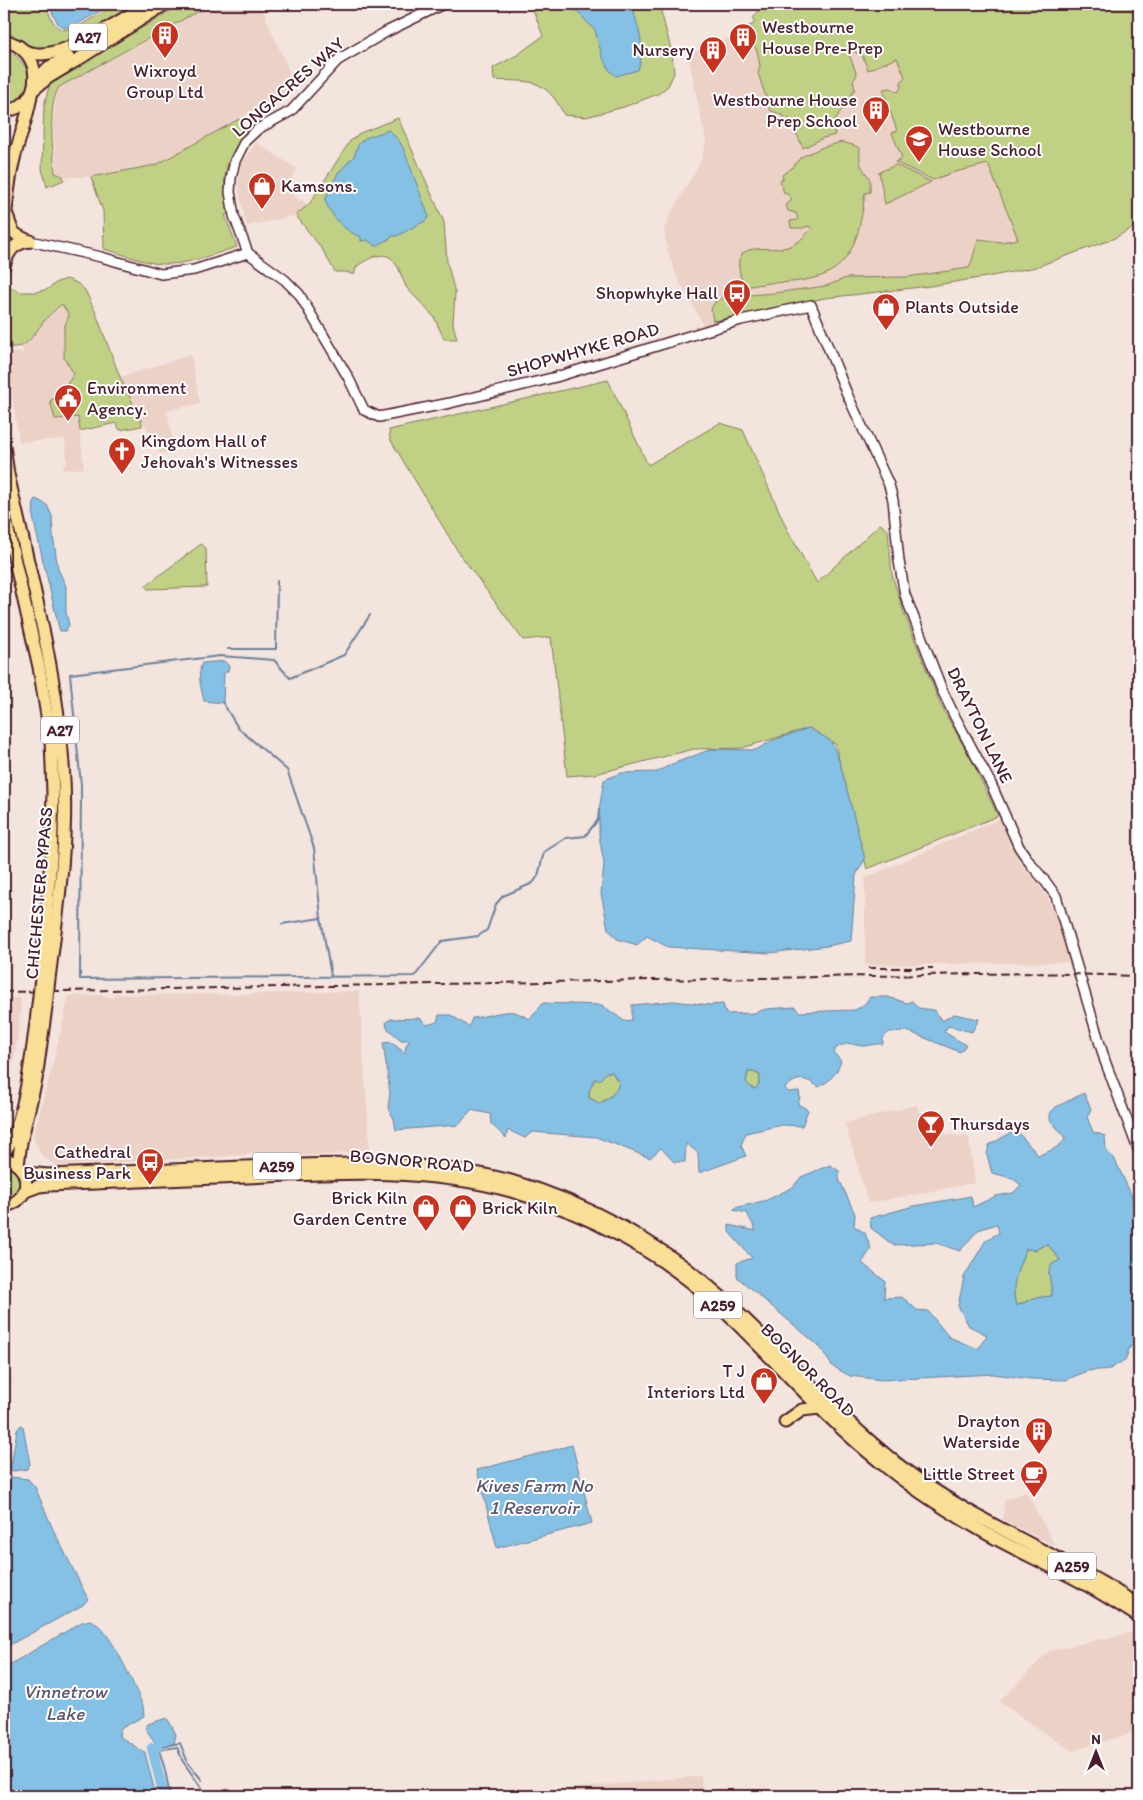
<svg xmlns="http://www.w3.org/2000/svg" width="1143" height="1800" font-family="Itim,sans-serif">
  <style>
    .built { fill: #ecd1c7 }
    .green { fill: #c0d186; stroke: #857858 }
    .water { fill: #84c1e4; stroke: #6d809a; fill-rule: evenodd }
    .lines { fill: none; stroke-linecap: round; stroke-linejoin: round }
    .stream { stroke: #6d809a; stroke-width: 2 }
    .river { stroke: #84c1e4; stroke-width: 10 }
    .secondary-casing { stroke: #4a1f2b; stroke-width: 12 }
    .highway-casing { stroke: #4a1f2b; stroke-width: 15 }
    .secondary { stroke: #fff; stroke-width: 9 }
    .highway { stroke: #f9df96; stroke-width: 11 }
    .rail { stroke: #4a1f2b; stroke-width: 2; stroke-dasharray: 8 4; stroke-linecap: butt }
    .highway-bridge-casing { stroke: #4a1f2b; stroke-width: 15; stroke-linecap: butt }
    .highway-bridge { stroke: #f9df96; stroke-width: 11 }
    .labels { text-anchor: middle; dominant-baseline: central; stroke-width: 4; stroke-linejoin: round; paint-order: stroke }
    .shield { fill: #fff; stroke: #80626b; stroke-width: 1 }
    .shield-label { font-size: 16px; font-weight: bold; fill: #4a1f2b }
    .poi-label { font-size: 18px; fill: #4a1f2b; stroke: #fff; text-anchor: start }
    .street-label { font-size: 18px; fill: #4a1f2b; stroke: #fff }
    .water-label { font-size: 19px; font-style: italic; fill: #5e586c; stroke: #fff }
  </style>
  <rect width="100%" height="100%" fill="#f4e4de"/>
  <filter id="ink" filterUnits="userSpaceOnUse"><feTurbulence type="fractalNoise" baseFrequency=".02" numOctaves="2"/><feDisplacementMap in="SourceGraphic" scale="10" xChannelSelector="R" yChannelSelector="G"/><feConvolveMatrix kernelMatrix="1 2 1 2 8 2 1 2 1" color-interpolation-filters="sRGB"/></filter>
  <g filter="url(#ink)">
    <g class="built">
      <polygon points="208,4 260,4 296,87 156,165 91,177 66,177 56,172 53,120 57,92 59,87 137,46 204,8"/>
      <polygon points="796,4 1139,4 1139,224 1113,239 1036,267 992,276 930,286 825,298 763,310 714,322 704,326 676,275 667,248 664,230 670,215 696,170 702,157 706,141 688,55 711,45 718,44 739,31"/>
      <polygon points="256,142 297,169 284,189 310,206 299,215 247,226 240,197 238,180 242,164"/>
      <polygon points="62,304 69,315 64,328 64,358 74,374 61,393 55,419 78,416 84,468 63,470 63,467 67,463 65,439 19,442 7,359 4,355 4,353 24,352 19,346 24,345 34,336 43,322"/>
      <polygon points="191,355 200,404 167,410 175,452 160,453 120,377"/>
      <polygon points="999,819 1021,863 1031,874 1051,903 1070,962 865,965 865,878"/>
      <polygon points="359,991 370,1150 326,1155 266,1156 266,1153 264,1154 56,1166 41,1155 33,1137 52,1067 69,996 101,995 114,998 115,993 127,995 253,994"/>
      <polygon points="4,998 21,998 18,1035 4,1120"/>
      <polygon points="917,1105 925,1132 969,1137 975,1183 868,1203 845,1123"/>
      <polygon points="1026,1492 1036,1510 1055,1546 1003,1520 1004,1502 1008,1499"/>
      <polygon points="1137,1631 1139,1633 1139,1731 1072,1751 999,1702 1049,1651"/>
      <polygon points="701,1776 702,1796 567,1796 567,1789"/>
    </g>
    <g class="green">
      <path d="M 4,4 L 46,4 C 49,14 52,25 62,30 L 77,27 L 117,4 L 139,4 L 79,38 L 56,47 L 38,51 L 17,45 L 8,36 L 4,26 Z"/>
      <path d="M 181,4 L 208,4 L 204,8 L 59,87 C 47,106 53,150 55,173 L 63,176 L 64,180 L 47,187 L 42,169 L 44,106 L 49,86 L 55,76 L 135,32 Z"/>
      <path d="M 531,4 L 659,4 L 672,53 L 674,73 L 668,86 L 658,94 L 624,107 L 586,117 L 564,115 C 559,103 548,87 534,83 C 523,80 505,81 494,80 L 493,68 L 517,55 L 543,36 Z"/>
      <path d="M 764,4 L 1139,4 L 1139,224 L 1113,239 L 1036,267 L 992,276 L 930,286 L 825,298 L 713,321 L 711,309 L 715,302 L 724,297 L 774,293 L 826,286 L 846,278 L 907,277 L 969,268 C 974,258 974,248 979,239 L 1001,242 L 1018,239 L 988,164 L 951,173 L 933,180 L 895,162 L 902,158 L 892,133 L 897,131 L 883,89 L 891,88 L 896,92 L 899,91 L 901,87 L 901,82 L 905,77 L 897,58 L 868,70 L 862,55 L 847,49 L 857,75 L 853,81 L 855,89 L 833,123 L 835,135 L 823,138 L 803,148 L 790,119 L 770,110 L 758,73 L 760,66 L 757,51 L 745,28 L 754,24 L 754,17 Z"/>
      <path d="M 4,51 C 24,53 39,84 21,99 C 17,103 9,105 4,108 Z"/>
      <path d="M 398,118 L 444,222 L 447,262 L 455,293 L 453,324 L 457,339 L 444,339 L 434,317 L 406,287 L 398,267 L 390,257 C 378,252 367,260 357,266 L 354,275 L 346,272 L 335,272 L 322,249 L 297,217 L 296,214 L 302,210 L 310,203 L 350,141 L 360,133 Z"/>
      <path d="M 239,119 L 246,132 C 224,160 220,180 230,213 L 225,215 L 237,247 C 210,255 181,268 153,263 C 137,260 120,253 104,249 L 103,211 L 91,177 L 156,165 Z"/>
      <path d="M 842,142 L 853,145 L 860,148 C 860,153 859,159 861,165 C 867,178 871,173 870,192 L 865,193 C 861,222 857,258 828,273 C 820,278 800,281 791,282 C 783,283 776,282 768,283 C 760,284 753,286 745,287 C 742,282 740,275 739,269 C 735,241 767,251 783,248 C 796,246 804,237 812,228 L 808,226 L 803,228 L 791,228 L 790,221 L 798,220 L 796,213 L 788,211 L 786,205 L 792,200 L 789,195 L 784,193 L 780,180 L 783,179 L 782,175 L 792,168 L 801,157 L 823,147 Z"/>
      <polygon points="896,165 931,182 885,204 879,172"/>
      <path d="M 67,279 L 77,283 L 85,290 L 95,311 L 120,377 L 142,422 L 142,426 L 120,430 L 116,423 L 80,431 L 78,417 L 55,419 L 50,401 L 61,393 L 74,374 L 64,358 L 64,328 L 69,315 L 62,304 C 55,310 47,316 42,324 C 30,339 26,351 4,346 L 10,287 L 20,292 L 36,292 L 48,289 L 57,282 Z"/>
      <polygon points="608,380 648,465 720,423 743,430 787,529 817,583 880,524 888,530 892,575 904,613 941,706 971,759 998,816 867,869 835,744 809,728 742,748 694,749 595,774 567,776 551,637 523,640 457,550 390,439 389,430"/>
      <polygon points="201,544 206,548 207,587 148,589 145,586"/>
      <path d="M 607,1072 L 612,1072 L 619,1083 C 616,1094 608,1099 597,1104 L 596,1101 L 589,1098 C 588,1084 596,1078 607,1072 Z"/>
      <polygon points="748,1072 753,1072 760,1075 759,1084 755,1089 752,1088 746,1082"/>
      <path d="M 4,1165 C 16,1166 18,1174 22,1184 L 17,1196 L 4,1202 Z"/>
      <path d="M 1047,1243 L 1060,1260 L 1049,1272 L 1053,1296 L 1034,1298 L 1016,1306 C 1010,1283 1017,1269 1026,1249 L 1035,1250 Z"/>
    </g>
    <g class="water">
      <polygon points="48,4 113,4 79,23 64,28 58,24"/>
      <path d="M 574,4 L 632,4 C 637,27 647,46 638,70 L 616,76 L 609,70 L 602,56 L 595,30 L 575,10 Z"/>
      <path d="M 389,130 L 400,142 L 404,150 L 429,217 L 425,221 L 397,236 L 392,236 L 391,238 L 376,246 L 367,240 L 361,241 L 361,237 C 344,231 331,217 325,200 L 338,173 L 354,156 L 358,145 L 365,138 Z"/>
      <polygon points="36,499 47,505 52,516 53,535 58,569 66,586 66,612 69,625 65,631 60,631 59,628 36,531 33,517 34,500"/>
      <path d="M 224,661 L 229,666 L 228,671 L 224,673 L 223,703 L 204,701 C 201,687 197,676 202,663 Z"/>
      <polygon points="809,728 831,741 840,763 865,859 856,875 851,941 827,946 770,953 668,947 647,936 637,945 617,939 608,929 604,908 601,894 604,864 599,835 599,810 604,780 621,773 657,772 672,764 712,749 756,750 771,741"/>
      <path d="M 870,997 L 888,997 L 907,1003 L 912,1001 L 918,1008 L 934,1010 L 942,1021 L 954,1014 L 979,1019 L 972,1032 L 948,1026 L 944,1032 L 966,1045 L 960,1052 L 907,1031 L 889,1032 L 883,1038 L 883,1044 C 876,1043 870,1046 863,1046 C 848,1045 853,1040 836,1048 L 834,1053 L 841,1061 C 837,1073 831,1080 819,1087 C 805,1078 798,1076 785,1088 L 788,1092 L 799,1091 L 800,1097 L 798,1104 L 808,1110 L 802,1126 L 782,1125 L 746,1133 L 741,1145 L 746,1156 L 699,1173 L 698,1153 L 686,1143 L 685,1162 L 674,1162 L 661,1148 L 650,1158 L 596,1137 L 532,1132 L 525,1138 L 508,1130 L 506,1138 L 491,1124 L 490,1114 L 471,1110 L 459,1125 L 396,1130 L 394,1119 L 388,1108 L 390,1093 L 383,1043 L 391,1042 L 405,1053 L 406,1045 L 410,1040 L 401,1040 L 387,1028 L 386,1022 L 391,1019 L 420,1018 L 427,1025 L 437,1022 L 439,1015 L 451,1015 L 469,1027 L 472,1018 C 485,1017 503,1010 514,1012 C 519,1013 525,1017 530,1019 L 543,1003 L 602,1005 L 624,1021 L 632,1020 L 632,1005 L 673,1001 L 710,1005 L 723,1004 L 726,1014 L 754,1013 L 766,1009 L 795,1007 L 799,1012 L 855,1010 L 863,1006 ZM 607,1072 L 612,1072 L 619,1083 C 616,1094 608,1099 598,1104 L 596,1101 L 589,1098 L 589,1092 L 594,1079 L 601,1079 L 604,1074 ZM 748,1072 L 753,1072 L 760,1075 L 759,1084 L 755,1089 L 752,1088 L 746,1082 Z"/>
      <path d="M 1084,1093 L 1091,1109 L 1087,1117 L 1093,1132 L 1105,1136 L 1106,1150 L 1114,1158 L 1131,1194 L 1137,1215 L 1134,1222 L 1139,1226 L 1139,1345 L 1134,1342 L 1129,1349 L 1126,1359 L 1110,1369 L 1087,1371 L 1066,1380 L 1032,1379 L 993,1374 L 882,1380 L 850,1376 L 832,1366 L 820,1347 L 737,1277 L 737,1263 L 752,1258 L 729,1232 L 729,1225 L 756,1231 L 747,1213 L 733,1210 L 735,1208 L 767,1200 L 793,1187 L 801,1177 L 830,1165 L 839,1171 L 839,1179 L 855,1214 L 854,1226 L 865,1233 L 871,1249 L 862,1263 L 885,1281 L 884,1298 L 902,1297 L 917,1310 L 928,1311 L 949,1337 L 978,1349 L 987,1335 L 969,1326 L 958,1306 L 964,1277 L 986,1240 L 999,1233 L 997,1224 L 978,1230 L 960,1251 L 936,1243 L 893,1245 L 871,1228 L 870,1218 L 914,1206 L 971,1196 L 973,1207 L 996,1196 L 1013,1193 L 1021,1185 L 1012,1178 L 992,1173 L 987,1155 L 989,1145 L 1016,1130 L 1038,1155 C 1049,1152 1060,1147 1066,1138 L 1050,1120 L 1050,1113 L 1056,1107 ZM 1047,1244 L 1060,1260 L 1052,1264 L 1049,1272 L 1052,1296 L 1034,1298 L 1016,1306 C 1010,1284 1018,1269 1026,1249 L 1035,1250 Z"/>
      <polygon points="4,1372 8,1373 9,1378 4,1437"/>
      <polygon points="21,1425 23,1426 30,1464 27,1469 13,1471 11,1470 11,1466 17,1430"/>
      <polygon points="572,1445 592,1523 497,1548 477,1470"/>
      <polygon points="11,1477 28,1479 35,1487 52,1527 88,1599 83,1605 4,1648 4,1523"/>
      <path d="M 90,1620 C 110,1626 134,1686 143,1706 L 144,1716 L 120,1729 L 119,1736 L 145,1753 L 156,1796 L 4,1796 L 4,1668 L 82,1622 Z"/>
      <polygon points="167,1718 176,1734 174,1744 158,1747 145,1728 148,1724"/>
    </g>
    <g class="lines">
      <g class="stream">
        <polyline points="370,615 344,655 290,678 274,660 220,656 70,674 81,785 80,979 415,976 442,941 478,936 487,930 496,904 503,896 533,883 538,876 544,852 566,838 585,836 598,820 599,810"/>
        <polyline points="228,649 276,649 277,581"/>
        <polyline points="223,703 238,728 287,770 314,848 321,918 331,976"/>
        <polyline points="282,924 321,918"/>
        <polyline points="158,1747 180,1743 188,1763 202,1780"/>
        <polyline points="170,1796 165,1770 159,1750 177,1747 182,1760 207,1796"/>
      </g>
      <polyline class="river" points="158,1747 152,1748 164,1796"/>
      <g class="secondary-casing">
        <g id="secondary">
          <polyline points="443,4 386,32 338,60 291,111 258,129 245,141 235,161 231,178 230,192 234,216 248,253 285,280 299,294 348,377 364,410 379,417 450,403 556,377 741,320 811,305 847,394 889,485 893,500 899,561 905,595 942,690 954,715 991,784 1019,847 1030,863 1045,881 1056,896 1105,1061 1139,1152"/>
          <polyline points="30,241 101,257 161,274 194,270 248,253"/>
        </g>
      </g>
      <g class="highway-casing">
        <g id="highway">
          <path d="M 4,41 C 45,47 45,108 4,111"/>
          <path d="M 24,51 C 29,52 34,54 39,54 C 69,55 121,20 147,4"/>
          <polyline points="38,78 49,67 68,57"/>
          <polyline points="33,90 49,77 74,62 165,4"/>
          <path d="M 8,217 C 12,233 14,235 30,241"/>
          <path d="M 4,232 C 6,209 8,185 13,163 C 18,140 28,118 31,95"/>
          <path d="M 4,266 C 8,252 13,243 30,241"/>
          <path d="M 4,446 L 8,474 C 29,570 56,666 63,764 C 69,835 58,908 49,979"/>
          <polyline points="4,513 39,667 51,740 53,793 51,859 41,978"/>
          <path d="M 4,1152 C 25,1129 34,1038 38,1005"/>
          <path d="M 4,1159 C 33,1164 33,1202 4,1206"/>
          <polyline points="18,1165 21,1142 36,1080 46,1007"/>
          <path d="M 24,1173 L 49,1175 C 123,1172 197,1169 271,1166 C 351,1163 433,1160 511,1181 C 588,1203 661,1243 720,1296 C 782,1351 834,1415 900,1466 C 974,1523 1062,1554 1139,1606"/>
          <path d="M 23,1192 L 39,1186 L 49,1185 C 115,1182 181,1179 247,1177 C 335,1173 425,1167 511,1191 C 588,1213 662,1253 720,1307 C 774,1358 822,1416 880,1462 C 910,1487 943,1508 977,1528 C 1007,1546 1039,1560 1070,1576 C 1094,1588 1117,1603 1139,1617"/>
          <polyline points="785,1422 802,1410 820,1408"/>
        </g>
      </g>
      <use href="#secondary" class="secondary"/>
      <use href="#highway" class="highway"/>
      <g class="rail">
        <polyline points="868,968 933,968"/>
        <polyline points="4,992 1034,973 1139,976"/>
      </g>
      <g class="highway-bridge-casing">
        <g id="highway-bridge">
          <polyline points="38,1005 41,978"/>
          <polyline points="46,1007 49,979"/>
        </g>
      </g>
      <use href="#highway-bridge" class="highway-bridge"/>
    </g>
  </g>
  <defs>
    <g id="building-pin" transform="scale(1.4375)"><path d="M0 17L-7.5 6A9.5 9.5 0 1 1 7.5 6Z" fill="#c8321e" stroke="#fff"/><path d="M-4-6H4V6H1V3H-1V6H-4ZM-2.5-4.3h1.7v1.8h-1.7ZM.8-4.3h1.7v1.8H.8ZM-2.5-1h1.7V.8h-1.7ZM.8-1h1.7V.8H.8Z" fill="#fff"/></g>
    <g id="school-pin" transform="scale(1.4375)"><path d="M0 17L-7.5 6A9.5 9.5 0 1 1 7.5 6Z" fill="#c8321e" stroke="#fff"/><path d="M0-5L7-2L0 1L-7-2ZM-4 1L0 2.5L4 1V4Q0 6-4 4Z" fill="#fff"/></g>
    <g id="shop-pin" transform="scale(1.4375)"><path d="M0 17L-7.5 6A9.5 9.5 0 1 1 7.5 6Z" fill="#c8321e" stroke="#fff"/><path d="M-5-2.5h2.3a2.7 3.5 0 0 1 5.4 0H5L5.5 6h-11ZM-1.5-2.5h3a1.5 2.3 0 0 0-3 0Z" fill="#fff"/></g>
    <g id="bus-pin" transform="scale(1.4375)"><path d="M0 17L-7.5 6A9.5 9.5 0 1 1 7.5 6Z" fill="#c8321e" stroke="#fff"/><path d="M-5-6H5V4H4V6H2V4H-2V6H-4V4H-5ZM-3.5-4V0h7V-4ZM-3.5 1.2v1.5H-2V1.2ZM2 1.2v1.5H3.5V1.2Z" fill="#fff"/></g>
    <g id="civic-pin" transform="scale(1.4375)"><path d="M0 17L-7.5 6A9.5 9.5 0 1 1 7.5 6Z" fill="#c8321e" stroke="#fff"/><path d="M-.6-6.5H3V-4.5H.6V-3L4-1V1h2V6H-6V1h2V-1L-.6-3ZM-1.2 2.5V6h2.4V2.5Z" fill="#fff"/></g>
    <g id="church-pin" transform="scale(1.4375)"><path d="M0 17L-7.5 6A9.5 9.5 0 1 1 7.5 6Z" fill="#c8321e" stroke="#fff"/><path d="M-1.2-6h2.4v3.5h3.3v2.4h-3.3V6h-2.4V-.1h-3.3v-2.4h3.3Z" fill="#fff"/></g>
    <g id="bar-pin" transform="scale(1.4375)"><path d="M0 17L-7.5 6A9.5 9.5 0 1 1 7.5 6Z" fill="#c8321e" stroke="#fff"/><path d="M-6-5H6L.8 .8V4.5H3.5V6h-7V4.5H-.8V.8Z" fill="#fff"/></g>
    <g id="cafe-pin" transform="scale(1.4375)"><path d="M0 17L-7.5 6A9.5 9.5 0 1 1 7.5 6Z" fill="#c8321e" stroke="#fff"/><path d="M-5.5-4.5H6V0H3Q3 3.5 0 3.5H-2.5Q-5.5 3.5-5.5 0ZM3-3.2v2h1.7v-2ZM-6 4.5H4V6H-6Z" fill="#fff"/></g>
  </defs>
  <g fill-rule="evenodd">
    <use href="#building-pin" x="165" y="35"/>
    <use href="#building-pin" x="743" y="37"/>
    <use href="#building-pin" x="713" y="50"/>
    <use href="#building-pin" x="876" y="110"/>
    <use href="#school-pin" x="919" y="139"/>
    <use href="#shop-pin" x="262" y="186"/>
    <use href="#bus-pin" x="737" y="293"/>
    <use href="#shop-pin" x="886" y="307"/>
    <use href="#civic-pin" x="68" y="398"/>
    <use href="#church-pin" x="122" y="451"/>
    <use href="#bar-pin" x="931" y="1124"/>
    <use href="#bus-pin" x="150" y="1162"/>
    <use href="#shop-pin" x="426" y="1208"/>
    <use href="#shop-pin" x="463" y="1208"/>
    <use href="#shop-pin" x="764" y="1381"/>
    <use href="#building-pin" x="1039" y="1431"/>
    <use href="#cafe-pin" x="1034" y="1474"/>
  </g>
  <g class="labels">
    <g class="shield">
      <rect x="69" y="23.5" width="38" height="27" rx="4"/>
      <rect x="41" y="716.5" width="38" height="27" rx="4"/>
      <rect x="253" y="1152.5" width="48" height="27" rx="4"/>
      <rect x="694" y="1291.5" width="48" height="27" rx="4"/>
      <rect x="1048" y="1552.5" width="48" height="27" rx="4"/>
    </g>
    <g class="shield-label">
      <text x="88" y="37">A27</text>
      <text x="60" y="730">A27</text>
      <text x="277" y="1166">A259</text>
      <text x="718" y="1305">A259</text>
      <text x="1072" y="1566">A259</text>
    </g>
    <g class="poi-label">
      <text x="762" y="27">Westbourne<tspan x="762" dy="21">House Pre-Prep</tspan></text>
      <text x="694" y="50" text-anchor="end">Nursery</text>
      <text x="165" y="71" text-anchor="middle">Wixroyd<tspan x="165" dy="21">Group Ltd</tspan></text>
      <text x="857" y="100" text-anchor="end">Westbourne House<tspan x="857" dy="21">Prep School</tspan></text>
      <text x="938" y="129">Westbourne<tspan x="938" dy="21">House School</tspan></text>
      <text x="281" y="186">Kamsons.</text>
      <text x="718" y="293" text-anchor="end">Shopwhyke Hall</text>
      <text x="905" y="307">Plants Outside</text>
      <text x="87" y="388">Environment<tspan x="87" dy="21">Agency.</tspan></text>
      <text x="141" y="441">Kingdom Hall of<tspan x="141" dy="21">Jehovah's Witnesses</tspan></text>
      <text x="950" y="1124">Thursdays</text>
      <text x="131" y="1152" text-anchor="end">Cathedral<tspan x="131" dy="21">Business Park</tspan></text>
      <text x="407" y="1198" text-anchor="end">Brick Kiln<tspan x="407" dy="21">Garden Centre</tspan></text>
      <text x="482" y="1208">Brick Kiln</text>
      <text x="745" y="1371" text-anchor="end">T J<tspan x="745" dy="21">Interiors Ltd</tspan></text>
      <text x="1020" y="1421" text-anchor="end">Drayton<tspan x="1020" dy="21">Waterside</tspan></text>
      <text x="1015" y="1474" text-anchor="end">Little Street</text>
    </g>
    <g class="street-label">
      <text transform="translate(288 87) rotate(-41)">LONGACRES WAY</text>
      <text transform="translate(583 350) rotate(-16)">SHOPWHYKE ROAD</text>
      <text transform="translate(980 725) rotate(64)">DRAYTON LANE</text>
      <text transform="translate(39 893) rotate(-85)">CHICHESTER BYPASS</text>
      <text transform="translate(412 1161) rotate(5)">BOGNOR ROAD</text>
      <text transform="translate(808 1370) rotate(45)">BOGNOR ROAD</text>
    </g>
    <g class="water-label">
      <text x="534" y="1485">Kives Farm No<tspan x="534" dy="22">1 Reservoir</tspan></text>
      <text x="65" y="1691">Vinnetrow<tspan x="65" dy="22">Lake</tspan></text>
    </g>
  </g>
  <rect width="1143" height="1800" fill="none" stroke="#fff" stroke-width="20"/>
  <rect x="10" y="10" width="1123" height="1780" fill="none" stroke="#4a1f2b" stroke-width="2" filter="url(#ink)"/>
  <g transform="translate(1096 1752)" stroke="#ffffff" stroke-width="4" paint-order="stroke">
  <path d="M0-4L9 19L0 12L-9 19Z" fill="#4a1f2b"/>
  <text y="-8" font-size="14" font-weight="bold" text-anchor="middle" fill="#4a1f2b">N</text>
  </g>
</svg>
